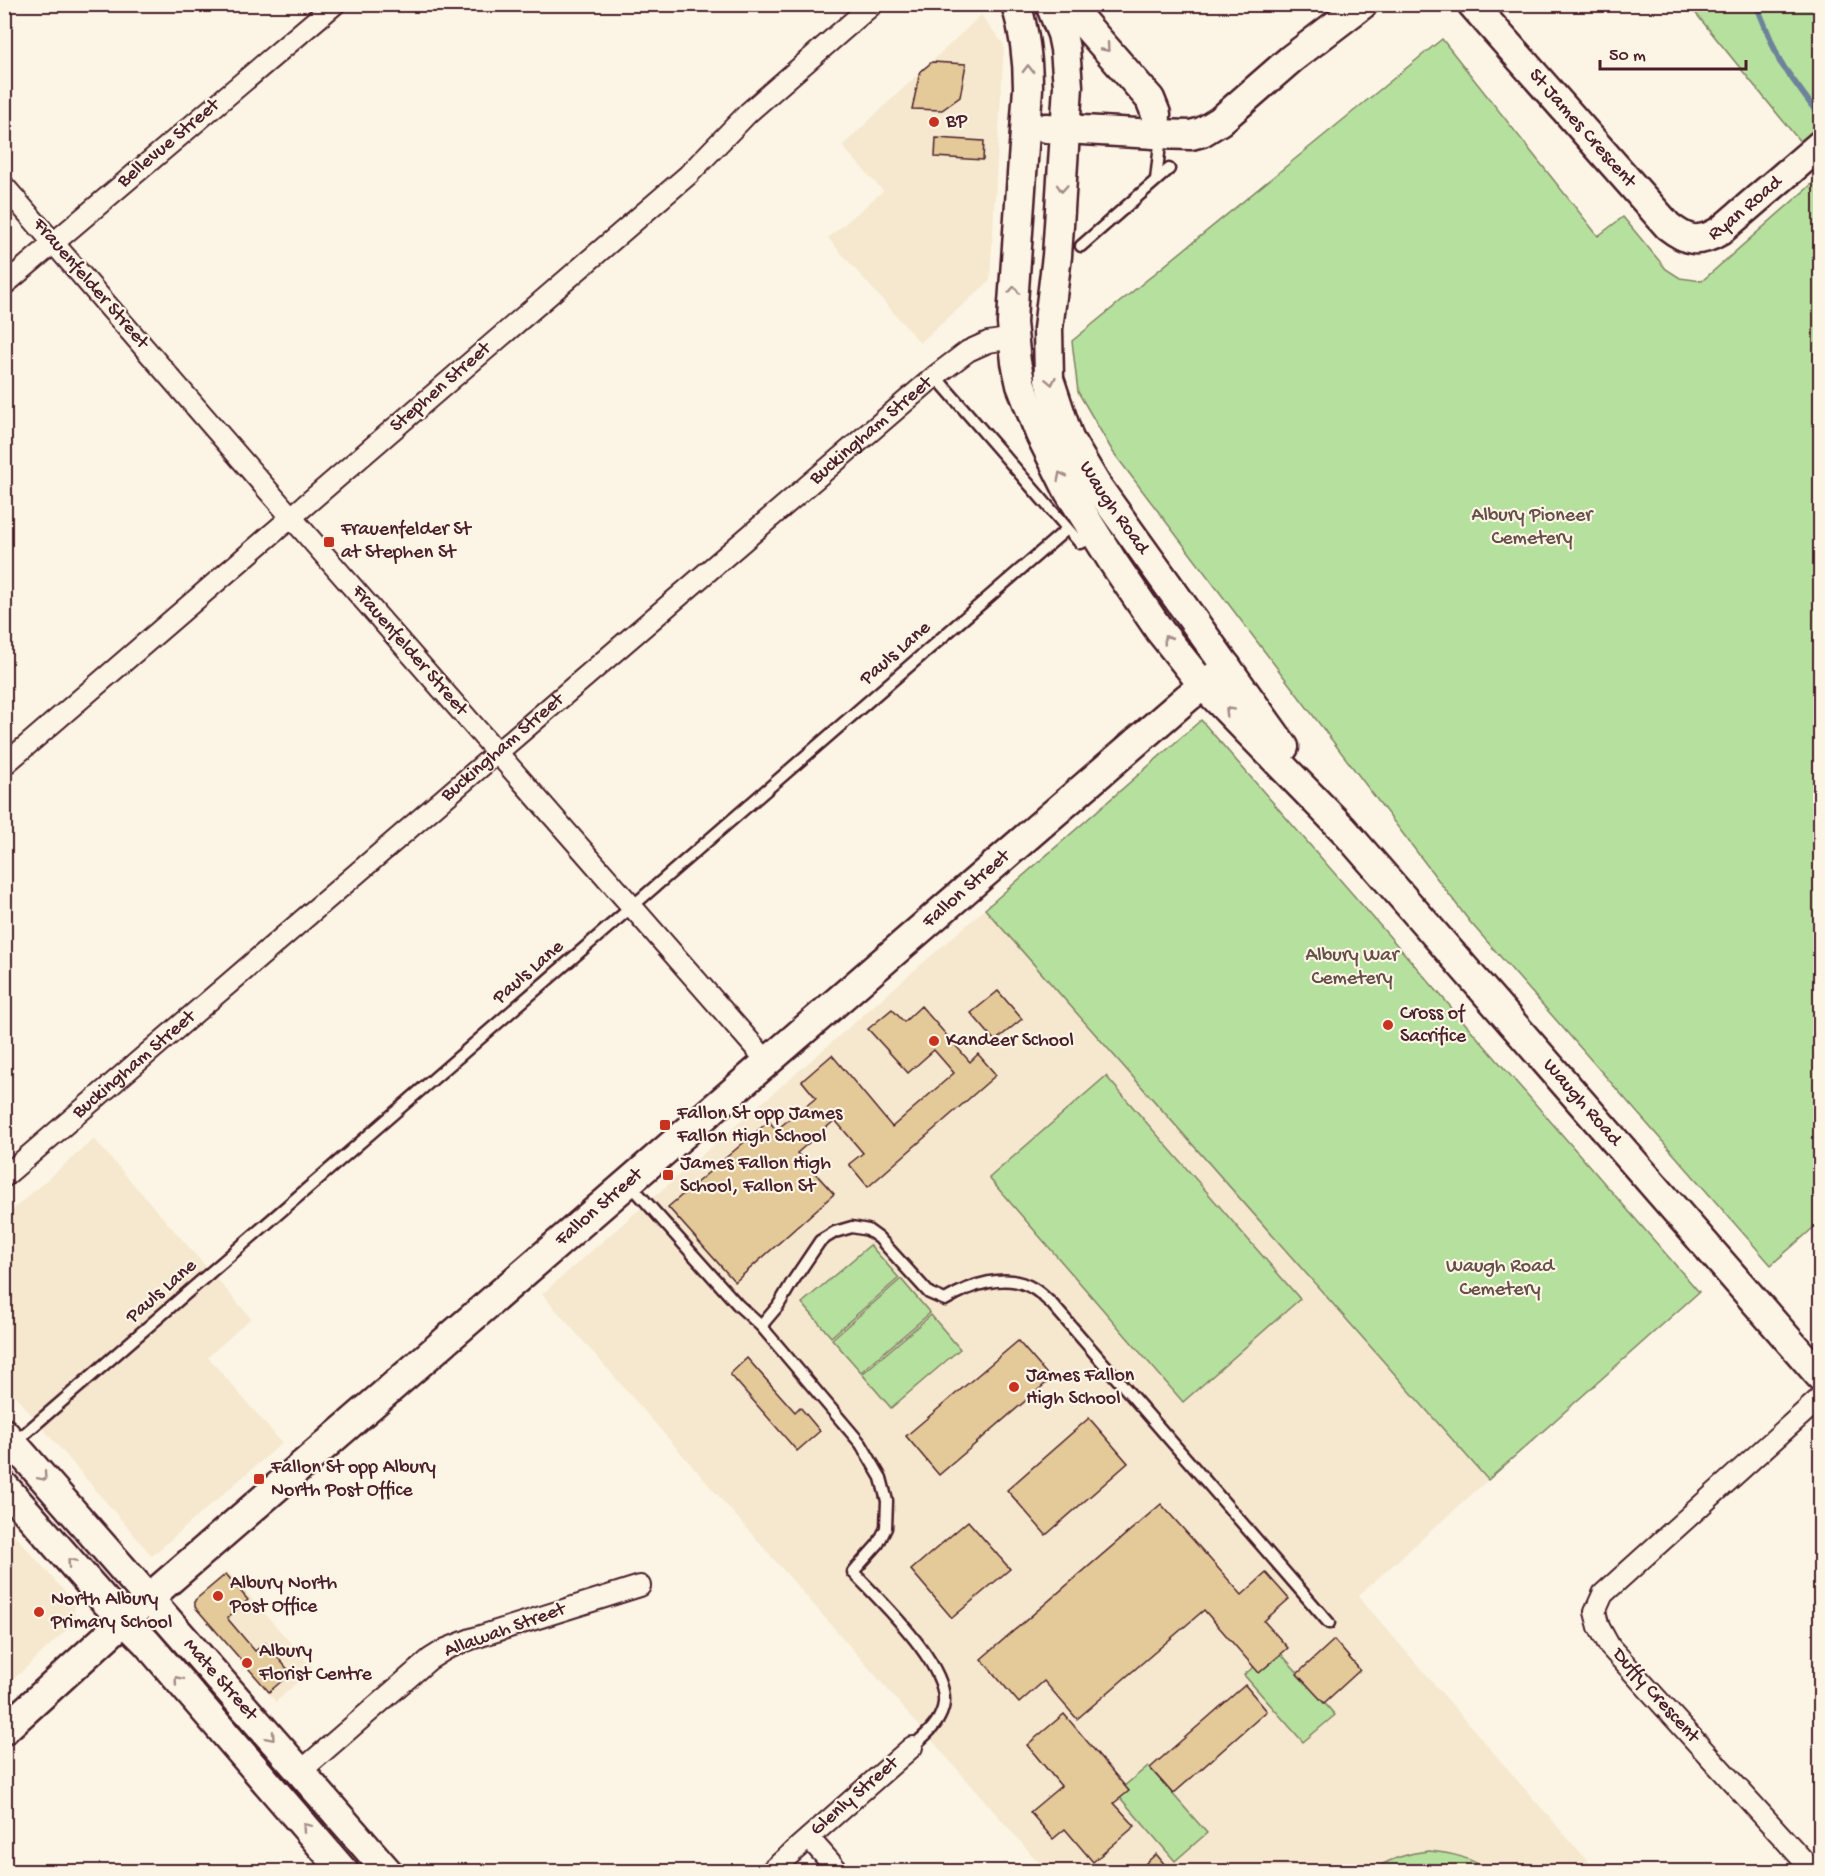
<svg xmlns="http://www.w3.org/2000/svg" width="1825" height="1876" font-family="'Gochi Hand',sans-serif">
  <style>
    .built { fill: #f5e8ce }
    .green { fill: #b6e09d; stroke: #808064; stroke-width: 1.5 }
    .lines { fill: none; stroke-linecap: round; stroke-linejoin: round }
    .stream { stroke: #6e839b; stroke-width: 6 }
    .building { fill: #e4c999; stroke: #4a1f2b; stroke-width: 1.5 }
    .lane-casing { stroke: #4a1f2b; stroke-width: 15 }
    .street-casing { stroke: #4a1f2b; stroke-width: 24 }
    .secondary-casing { stroke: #4a1f2b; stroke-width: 33 }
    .lane { stroke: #fcf5e5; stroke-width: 10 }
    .street { stroke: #fcf5e5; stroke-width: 20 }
    .secondary { stroke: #fcf5e5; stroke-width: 28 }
    .oneway { stroke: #a38a88 }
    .poi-dot { fill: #c8321e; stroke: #fcf5e5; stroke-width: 2 }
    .labels { text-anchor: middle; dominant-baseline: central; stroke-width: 4.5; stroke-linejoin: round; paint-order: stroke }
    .poi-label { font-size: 20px; fill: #4a1f2b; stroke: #fcf5e5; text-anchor: start }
    .street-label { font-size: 20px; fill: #4a1f2b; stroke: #fcf5e5 }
    .park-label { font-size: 20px; fill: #654f48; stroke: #fcf5e5 }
  </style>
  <rect width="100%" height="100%" fill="#fcf5e5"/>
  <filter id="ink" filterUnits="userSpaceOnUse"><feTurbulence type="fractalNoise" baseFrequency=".0167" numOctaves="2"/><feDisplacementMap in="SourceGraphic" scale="12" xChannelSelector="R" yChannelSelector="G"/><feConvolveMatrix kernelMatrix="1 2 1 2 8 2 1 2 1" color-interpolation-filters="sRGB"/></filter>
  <g filter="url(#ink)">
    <g class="built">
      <polygon points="981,15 1004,45 990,281 920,343 828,238 883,191 842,146"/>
      <polygon points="985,909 1488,1480 1358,1596 1596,1871 1046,1871 542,1294"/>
      <polygon points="94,1139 251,1318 208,1357 282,1443 152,1556 5,1384 4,1217"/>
      <polygon points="4,1523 74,1602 75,1622 5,1687"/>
      <polygon points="227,1571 313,1668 276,1702 193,1607 194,1600"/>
    </g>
    <g class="green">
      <polygon points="1689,5 1820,5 1820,125 1801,143"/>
      <polygon points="1442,39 1598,236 1623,217 1666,269 1680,278 1702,281 1820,177 1820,1222 1771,1265 1470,922 1113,452 1078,392 1072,341"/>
      <polygon points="1201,720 1699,1292 1488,1480 985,909"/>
      <polygon points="1106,1076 1300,1299 1183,1402 989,1178"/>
      <polygon points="870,1245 899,1278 831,1337 802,1303"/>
      <polygon points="901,1279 930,1313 861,1372 832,1339"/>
      <polygon points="931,1315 960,1349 891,1408 862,1374"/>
      <polygon points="1276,1648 1335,1715 1303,1742 1244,1675"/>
      <polygon points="1148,1766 1207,1833 1175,1861 1116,1793"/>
      <path d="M 1429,1851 C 1453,1853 1471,1858 1490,1871 L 1371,1871 C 1389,1859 1407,1853 1429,1851 Z"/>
    </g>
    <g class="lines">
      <polyline class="stream" points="1756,4 1780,62 1815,110"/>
    </g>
    <g class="building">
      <polygon points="932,62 966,64 960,97 942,110 912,109 920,72"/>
      <polygon points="936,138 984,141 983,160 935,157"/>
      <polygon points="998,991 1022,1019 995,1041 971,1013"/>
      <polygon points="921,1006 970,1062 978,1054 996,1075 868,1187 849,1164 863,1153 835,1120 797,1153 834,1194 735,1282 668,1207 769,1121 776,1130 816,1098 802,1081 832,1055 892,1127 954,1073 934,1050 908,1073 868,1029 892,1009 904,1022"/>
      <polygon points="1018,1341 1051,1379 939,1475 906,1436"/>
      <polygon points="747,1358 795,1412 800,1407 820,1431 797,1451 730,1374"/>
      <polygon points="1089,1418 1128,1463 1046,1535 1007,1490"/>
      <polygon points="1161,1504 1242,1595 1266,1573 1289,1599 1264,1621 1288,1648 1259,1673 1204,1610 1077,1719 1044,1681 1019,1703 981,1659"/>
      <polygon points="968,1521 1010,1569 952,1618 911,1570"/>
      <polygon points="226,1574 248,1600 227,1618 255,1651 265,1643 291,1673 269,1692 195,1607 195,1600"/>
      <polygon points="1334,1640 1360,1670 1324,1703 1297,1674"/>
      <polygon points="1245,1685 1267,1711 1173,1794 1150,1768"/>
      <polygon points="1064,1714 1129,1791 1114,1803 1135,1826 1093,1862 1065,1829 1053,1839 1030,1812 1061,1786 1027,1745"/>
      <polygon points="1156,1854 1171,1872 1136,1872"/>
    </g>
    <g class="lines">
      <g class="lane-casing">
        <g id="lane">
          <polyline points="1156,180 1161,135"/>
          <polyline points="1081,246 1169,169"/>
          <polyline points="935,376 1080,543 1094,538"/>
          <path d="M 629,1183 L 738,1305 L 761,1326 L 861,1444 L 881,1478 L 887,1501 L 886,1528 L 878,1544 L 853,1572 C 878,1599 954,1669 943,1708 C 938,1726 925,1735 912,1747"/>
          <path d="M 761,1326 L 778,1306 L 791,1284 L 820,1241 L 835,1232 L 852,1227 L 868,1230 L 879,1238 L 929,1293 L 945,1300 C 970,1285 1007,1271 1034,1289 C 1041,1293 1046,1299 1052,1304 L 1329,1623"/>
          <polyline points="14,1443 1067,529"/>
        </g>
      </g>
      <g class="street-casing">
        <g id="street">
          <polyline points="4,186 292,518 767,1061"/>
          <polyline points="4,285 335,4"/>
          <polyline points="4,765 688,175 749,112 873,4"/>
          <path id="s1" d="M 4,1177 L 935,376 L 968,351 L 988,342 L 1014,338"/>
          <polyline points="301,1771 430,1659 446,1649 471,1639 640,1586"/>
          <polyline points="809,1838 839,1872"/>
          <polyline points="770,1872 912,1747"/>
          <polyline points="1814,1872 1610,1647 1599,1627 1595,1612 1603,1594 1820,1398"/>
        </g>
      </g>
      <g class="secondary-casing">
        <g id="secondary">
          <path id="s2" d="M 1016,4 C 1025,33 1028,59 1028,88 L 1013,304 L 1012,323 L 1016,362 L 1021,385 L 1040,434 L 1069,492 L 1113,562 L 1160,631 L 1203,685 L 1343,829 L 1820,1376"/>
          <path id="s3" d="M 1050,4 L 1062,34 L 1065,49 L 1068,86 L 1057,256 L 1048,329 L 1049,379 L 1069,439 L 1097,486 L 1284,747"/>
          <polyline points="1067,4 1150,99 1156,114 1155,134"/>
          <path id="s4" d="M 1472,4 L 1668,226 C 1687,241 1698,244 1720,231 L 1820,145"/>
          <polyline points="1046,128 1155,134 1191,135 1202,132 1220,121 1291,59 1363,4"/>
          <path id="s5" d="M 4,1433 L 388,1872"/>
          <polyline points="4,1486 105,1601 146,1642 344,1872"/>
          <path id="s6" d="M 4,1730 L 149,1598 L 1187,698 L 1227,667"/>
        </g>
      </g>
      <use href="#lane" class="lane"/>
      <use href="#street" class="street"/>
      <use href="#secondary" class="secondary"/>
    </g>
    <defs><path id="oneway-chevron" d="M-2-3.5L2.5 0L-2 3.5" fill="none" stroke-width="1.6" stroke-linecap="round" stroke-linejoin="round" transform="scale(1.5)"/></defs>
    <g class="oneway">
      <use href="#oneway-chevron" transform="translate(1106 48) rotate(49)"/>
      <use href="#oneway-chevron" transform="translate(1028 69) rotate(-91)"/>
      <use href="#oneway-chevron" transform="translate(1062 188) rotate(94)"/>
      <use href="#oneway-chevron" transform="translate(1014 290) rotate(-86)"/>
      <use href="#oneway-chevron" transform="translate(1051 381) rotate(78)"/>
      <use href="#oneway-chevron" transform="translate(1061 476) rotate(-117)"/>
      <use href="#oneway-chevron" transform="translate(1167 639) rotate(-129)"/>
      <use href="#oneway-chevron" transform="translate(1229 711) rotate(-134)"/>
      <use href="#oneway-chevron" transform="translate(43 1477) rotate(49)"/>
      <use href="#oneway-chevron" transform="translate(71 1562) rotate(-131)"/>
      <use href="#oneway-chevron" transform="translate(178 1680) rotate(-130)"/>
      <use href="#oneway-chevron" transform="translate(271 1737) rotate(49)"/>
      <use href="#oneway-chevron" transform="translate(306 1827) rotate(-131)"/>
    </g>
  </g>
  <g class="poi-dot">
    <circle cx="934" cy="122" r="6"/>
    <rect x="323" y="536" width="12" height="12" rx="3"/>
    <circle cx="1388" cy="1025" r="6"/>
    <circle cx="934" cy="1041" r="6"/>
    <rect x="659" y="1119" width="12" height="12" rx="3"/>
    <rect x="662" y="1169" width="12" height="12" rx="3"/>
    <circle cx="1014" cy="1387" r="6"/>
    <rect x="253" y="1473" width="12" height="12" rx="3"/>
    <circle cx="218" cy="1596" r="6"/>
    <circle cx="39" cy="1612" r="6"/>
    <circle cx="247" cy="1663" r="6"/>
  </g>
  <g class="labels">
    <g class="poi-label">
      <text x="946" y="122">BP</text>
      <text x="341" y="530">Frauenfelder St<tspan x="341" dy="23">at Stephen St</tspan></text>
      <text x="1400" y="1014">Cross of<tspan x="1400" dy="23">Sacrifice</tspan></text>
      <text x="946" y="1041">Kandeer School</text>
      <text x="677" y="1114">Fallon St opp James<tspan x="677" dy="23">Fallon High School</tspan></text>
      <text x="680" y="1164">James Fallon High<tspan x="680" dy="23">School, Fallon St</tspan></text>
      <text x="1026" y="1376">James Fallon<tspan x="1026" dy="23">High School</tspan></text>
      <text x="271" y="1468">Fallon St opp Albury<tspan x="271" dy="23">North Post Office</tspan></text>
      <text x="230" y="1584">Albury North<tspan x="230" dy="23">Post Office</tspan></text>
      <text x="51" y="1600">North Albury<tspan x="51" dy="23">Primary School</tspan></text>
      <text x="259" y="1652">Albury<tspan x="259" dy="23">Florist Centre</tspan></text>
    </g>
    <g class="street-label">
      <text stroke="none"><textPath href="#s4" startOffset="166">St James Crescent</textPath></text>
      <text transform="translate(169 144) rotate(-40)">Bellevue Street</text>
      <text stroke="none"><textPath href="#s4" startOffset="387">Ryan Road</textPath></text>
      <text transform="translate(90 284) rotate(49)">Frauenfelder Street</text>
      <text transform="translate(441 388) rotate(-41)">Stephen Street</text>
      <text stroke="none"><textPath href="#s1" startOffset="1144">Buckingham Street</textPath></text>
      <text stroke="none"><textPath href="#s3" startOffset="524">Waugh Road</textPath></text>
      <text transform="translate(409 651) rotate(49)">Frauenfelder Street</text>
      <text transform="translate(896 654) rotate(-41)">Pauls Lane</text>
      <text stroke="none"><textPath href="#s1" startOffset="658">Buckingham Street</textPath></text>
      <text stroke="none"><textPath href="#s6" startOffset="1278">Fallon Street</textPath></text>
      <text transform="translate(529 973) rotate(-41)">Pauls Lane</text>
      <text stroke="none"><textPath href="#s1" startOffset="172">Buckingham Street</textPath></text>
      <text stroke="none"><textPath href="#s2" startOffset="1300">Waugh Road</textPath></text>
      <text stroke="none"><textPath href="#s6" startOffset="792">Fallon Street</textPath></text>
      <text transform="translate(162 1292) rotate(-41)">Pauls Lane</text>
      <text transform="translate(505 1631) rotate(-20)">Allawah Street</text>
      <text stroke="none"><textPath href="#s5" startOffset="328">Mate Street</textPath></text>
      <text transform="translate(1655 1696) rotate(48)">Duffy Crescent</text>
      <text transform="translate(855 1797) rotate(-41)">Glenly Street</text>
    </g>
    <g class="park-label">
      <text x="1532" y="516">Albury Pioneer<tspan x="1532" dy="23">Cemetery</tspan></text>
      <text x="1352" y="956">Albury War<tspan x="1352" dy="23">Cemetery</tspan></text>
      <text x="1500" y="1267">Waugh Road<tspan x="1500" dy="23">Cemetery</tspan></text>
    </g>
  </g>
  <rect width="1825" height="1876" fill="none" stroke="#fcf5e5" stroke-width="24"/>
  <rect x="12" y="12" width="1801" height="1852" fill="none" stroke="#4a1f2b" stroke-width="2" filter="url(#ink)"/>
  <path d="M1600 60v9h146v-9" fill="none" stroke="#4a1f2b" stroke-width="3"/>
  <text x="1609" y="60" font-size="18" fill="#4a1f2b" stroke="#fcf5e5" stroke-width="4.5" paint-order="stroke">50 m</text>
</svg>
